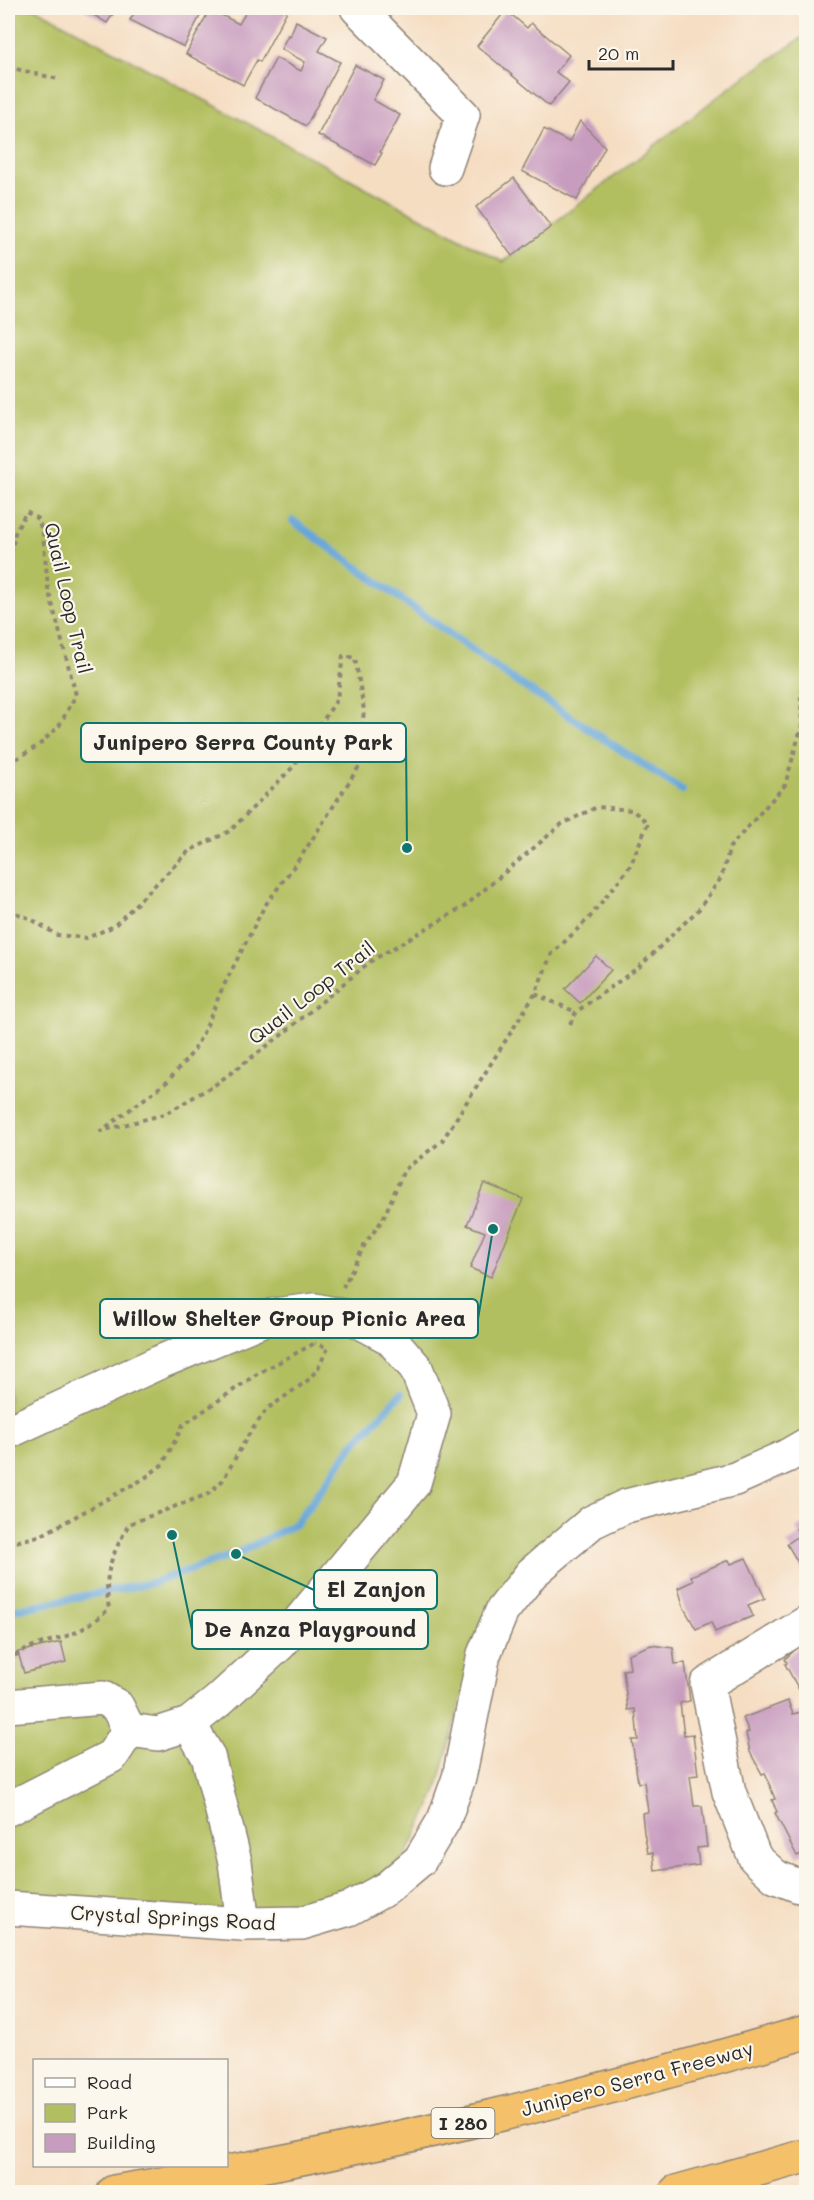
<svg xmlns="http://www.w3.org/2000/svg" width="814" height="2200" font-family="Mali,sans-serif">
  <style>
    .green { fill: #b2bf61; stroke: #6e7546; stroke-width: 1.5 }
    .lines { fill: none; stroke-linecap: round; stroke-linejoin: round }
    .stream { stroke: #64a4d7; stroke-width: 8 }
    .building { fill: #c89cbf }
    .minor-casing { stroke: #908476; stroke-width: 36 }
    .highway-casing { stroke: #908476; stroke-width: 36 }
    .path { stroke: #908476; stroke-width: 4; stroke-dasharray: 4.5 4.5; stroke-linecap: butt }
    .minor { stroke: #fff; stroke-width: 33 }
    .highway { stroke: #f4c16a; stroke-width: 33 }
    .labels { text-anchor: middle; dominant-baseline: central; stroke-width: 4.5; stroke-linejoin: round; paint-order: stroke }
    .shield { fill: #fbf7ec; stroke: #696865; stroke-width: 1.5 }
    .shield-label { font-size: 18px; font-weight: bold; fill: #2b2b2b }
    .street-label { font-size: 20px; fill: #2b2b2b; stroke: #fbf7ec }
    .leader { fill: none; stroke: #0f766e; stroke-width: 2 }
    .callout-dot { fill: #0f766e; stroke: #fbf7ec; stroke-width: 2 }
    .callout { fill: #fbf7ec; stroke: #0f766e; stroke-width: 2 }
    .callout-label { font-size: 21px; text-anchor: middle; font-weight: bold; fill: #2b2b2b }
  </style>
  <rect width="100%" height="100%" fill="#fbf7ec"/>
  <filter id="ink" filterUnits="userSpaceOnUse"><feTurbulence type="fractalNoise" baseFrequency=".0167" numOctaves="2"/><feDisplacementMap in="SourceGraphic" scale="12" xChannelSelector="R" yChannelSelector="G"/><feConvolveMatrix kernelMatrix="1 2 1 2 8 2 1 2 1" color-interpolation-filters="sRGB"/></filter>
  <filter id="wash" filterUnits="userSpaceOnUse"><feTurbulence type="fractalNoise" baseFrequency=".008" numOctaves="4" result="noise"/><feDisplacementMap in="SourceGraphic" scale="24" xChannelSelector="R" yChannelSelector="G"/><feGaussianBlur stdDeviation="1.35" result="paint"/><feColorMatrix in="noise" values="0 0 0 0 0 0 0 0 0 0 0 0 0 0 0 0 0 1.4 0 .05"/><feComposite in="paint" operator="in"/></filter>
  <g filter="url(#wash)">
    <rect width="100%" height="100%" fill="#f5ddc2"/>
    <polygon class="green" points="8,8 35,8 503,262 733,85 806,35 806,1435 550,1543 461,1700 436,1793 407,1854 375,1887 283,1912 8,1903"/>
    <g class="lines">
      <g class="stream">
        <polyline points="293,521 508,676 682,790"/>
        <polyline points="8,1611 155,1582 236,1554 295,1524 321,1490 352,1446 400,1395"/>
      </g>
    </g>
    <g id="blocks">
      <g class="building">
        <polygon points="82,8 117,8 107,23"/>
        <polygon points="137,8 204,8 184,47 130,20"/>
        <polygon points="248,8 285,8 288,9 260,62 257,60 243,85 186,54 210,9 239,24"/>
        <polygon points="506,10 527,28 531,23 569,55 556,72 569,82 549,106 477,46"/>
        <polygon points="296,21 327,37 319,51 340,62 306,126 255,98 276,58 301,71 305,62 281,49 288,35 290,36"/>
        <polygon points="355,65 384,80 373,100 400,115 380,152 382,153 375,165 318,135"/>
        <polygon points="580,121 605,147 577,200 522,171 544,129 569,142"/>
        <polygon points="514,178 551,227 512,256 476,207"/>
        <polygon points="596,956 611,970 580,1003 565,989"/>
        <polygon points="484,1183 523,1199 491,1277 470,1268 485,1232 467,1225"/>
        <polygon points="806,1522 806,1576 787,1544 800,1535 796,1529"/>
        <polygon points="746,1558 765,1598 748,1605 753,1616 715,1632 711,1622 696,1629 684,1608 678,1588 693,1581 691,1576 729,1560 731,1564"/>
        <polygon points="806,1640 806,1695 803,1697 785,1664 787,1663 785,1659"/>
        <polygon points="61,1642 66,1662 24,1673 18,1652"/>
        <polygon points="651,1645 673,1648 675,1664 685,1663 690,1701 680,1703 684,1735 693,1734 698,1775 690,1776 694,1806 702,1806 707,1847 697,1848 699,1865 655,1871 653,1853 648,1853 644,1833 642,1813 648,1812 644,1782 638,1783 632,1740 638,1740 635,1709 628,1710 623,1670 630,1669 628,1654"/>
        <polygon points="788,1701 793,1714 801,1712 806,1725 806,1852 797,1856 775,1813 777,1812 772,1800 775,1799 765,1773 762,1774 750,1752 746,1733 749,1732 743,1718"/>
      </g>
    </g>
  </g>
  <g filter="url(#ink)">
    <use href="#blocks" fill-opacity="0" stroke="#908476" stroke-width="1.5"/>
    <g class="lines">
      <g class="minor-casing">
        <g id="minor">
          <polyline points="357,8 463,115 445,168"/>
          <polyline points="8,1432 160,1362 274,1315 315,1310 353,1318 390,1338 416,1368 434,1414 414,1483 281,1643 218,1701 189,1724 158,1734 129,1730"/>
          <polyline points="806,1623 707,1684 729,1792 755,1858 776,1877 799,1886 806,1885"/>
          <polyline points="8,1706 103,1698 117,1706 129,1730 112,1756 8,1809"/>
          <polyline points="189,1724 208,1756 235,1862 243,1924"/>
          <polyline points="8,1908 243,1924 302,1923 349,1909 387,1888 420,1860 444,1820 459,1778 484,1654 502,1611 532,1573 592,1522 626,1506 735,1479 787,1456 806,1445"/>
        </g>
      </g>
      <g class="highway-casing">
        <g id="highway">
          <path d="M 114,2192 C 348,2154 579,2100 806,2032"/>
          <polyline points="676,2192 806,2156"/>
        </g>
      </g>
      <g class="path">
        <polyline points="8,67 58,79"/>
        <polyline points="8,571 15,533 26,512 38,519 43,534 48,588 76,695 59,726 39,745 8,764"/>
        <polyline points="8,910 31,919 57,935 87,938 114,926 189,851 230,831 293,767 337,699 343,656 355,658 364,710 358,768 302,855 264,907 221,991 207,1025 193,1052 167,1082 101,1131 165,1114 216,1084 279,1037 371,961 465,906 562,824 597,807 632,810 648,823 630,866 590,917 551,955 535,994 442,1141 404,1170 383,1219 365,1244 343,1287"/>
        <polyline points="535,994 576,1012"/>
        <polyline points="570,1024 576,1012 639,967 699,909 721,878 730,847 785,785 802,725 801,699 806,661"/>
        <polyline points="8,1544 42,1535 145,1478 163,1464 183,1425 257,1374 315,1343"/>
        <path d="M 8,1662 C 23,1645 48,1643 69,1635 C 84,1630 97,1619 109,1609 C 103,1572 112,1555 129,1524 L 208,1494 L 223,1480 L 247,1437 L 267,1409 L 307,1381 L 317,1370 L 328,1348 L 315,1343"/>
      </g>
      <use href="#minor" class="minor"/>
      <use href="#highway" class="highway"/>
    </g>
  </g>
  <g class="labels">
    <rect class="shield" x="431.5" y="2108" width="63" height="30" rx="4.5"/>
    <g class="shield-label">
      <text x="463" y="2123">I 280</text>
    </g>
    <g class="street-label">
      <text transform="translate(69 598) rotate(77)">Quail Loop Trail</text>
      <text transform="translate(311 992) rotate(-38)">Quail Loop Trail</text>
      <text transform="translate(173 1917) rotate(3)">Crystal Springs Road</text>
      <text transform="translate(637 2078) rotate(-15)">Junipero Serra Freeway</text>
    </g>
  </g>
  <path class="leader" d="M407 848L406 743M493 1229L478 1319M236 1554L314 1590M172 1535L192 1630"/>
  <g class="callout-dot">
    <circle cx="407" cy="848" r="6"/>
    <circle cx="493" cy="1229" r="6"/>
    <circle cx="236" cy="1554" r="6"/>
    <circle cx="172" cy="1535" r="6"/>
  </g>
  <g class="callout">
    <rect x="81" y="723" width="325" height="39" rx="6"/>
    <rect x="100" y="1299" width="378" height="39" rx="6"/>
    <rect x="314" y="1570" width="123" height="39" rx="6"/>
    <rect x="192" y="1610" width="236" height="39" rx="6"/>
  </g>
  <g class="callout-label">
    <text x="243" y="750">Junipero Serra County Park</text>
    <text x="289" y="1326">Willow Shelter Group Picnic Area</text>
    <text x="376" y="1597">El Zanjon</text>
    <text x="310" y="1637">De Anza Playground</text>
  </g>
  <rect width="814" height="2200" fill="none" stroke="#fbf7ec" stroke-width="30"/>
  <rect x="33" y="2059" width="195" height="108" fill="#fbf7ec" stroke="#a8a59f" stroke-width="1.5"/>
  <rect x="45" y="2078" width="30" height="9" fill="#ffffff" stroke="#a8a59f" stroke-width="1.5"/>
  <text x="87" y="2089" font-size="18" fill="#2b2b2b">Road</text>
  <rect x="45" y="2104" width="30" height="18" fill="#b2bf61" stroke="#a8a59f" stroke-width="1.5"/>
  <text x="87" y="2119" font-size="18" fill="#2b2b2b">Park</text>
  <rect x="45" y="2134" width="30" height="18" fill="#c89cbf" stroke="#a8a59f" stroke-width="1.5"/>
  <text x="87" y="2149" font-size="18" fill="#2b2b2b">Building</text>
  <path d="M589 60v9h84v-9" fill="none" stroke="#2b2b2b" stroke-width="3"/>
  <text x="598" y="60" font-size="18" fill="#2b2b2b" stroke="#fbf7ec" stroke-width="4.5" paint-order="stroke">20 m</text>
</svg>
